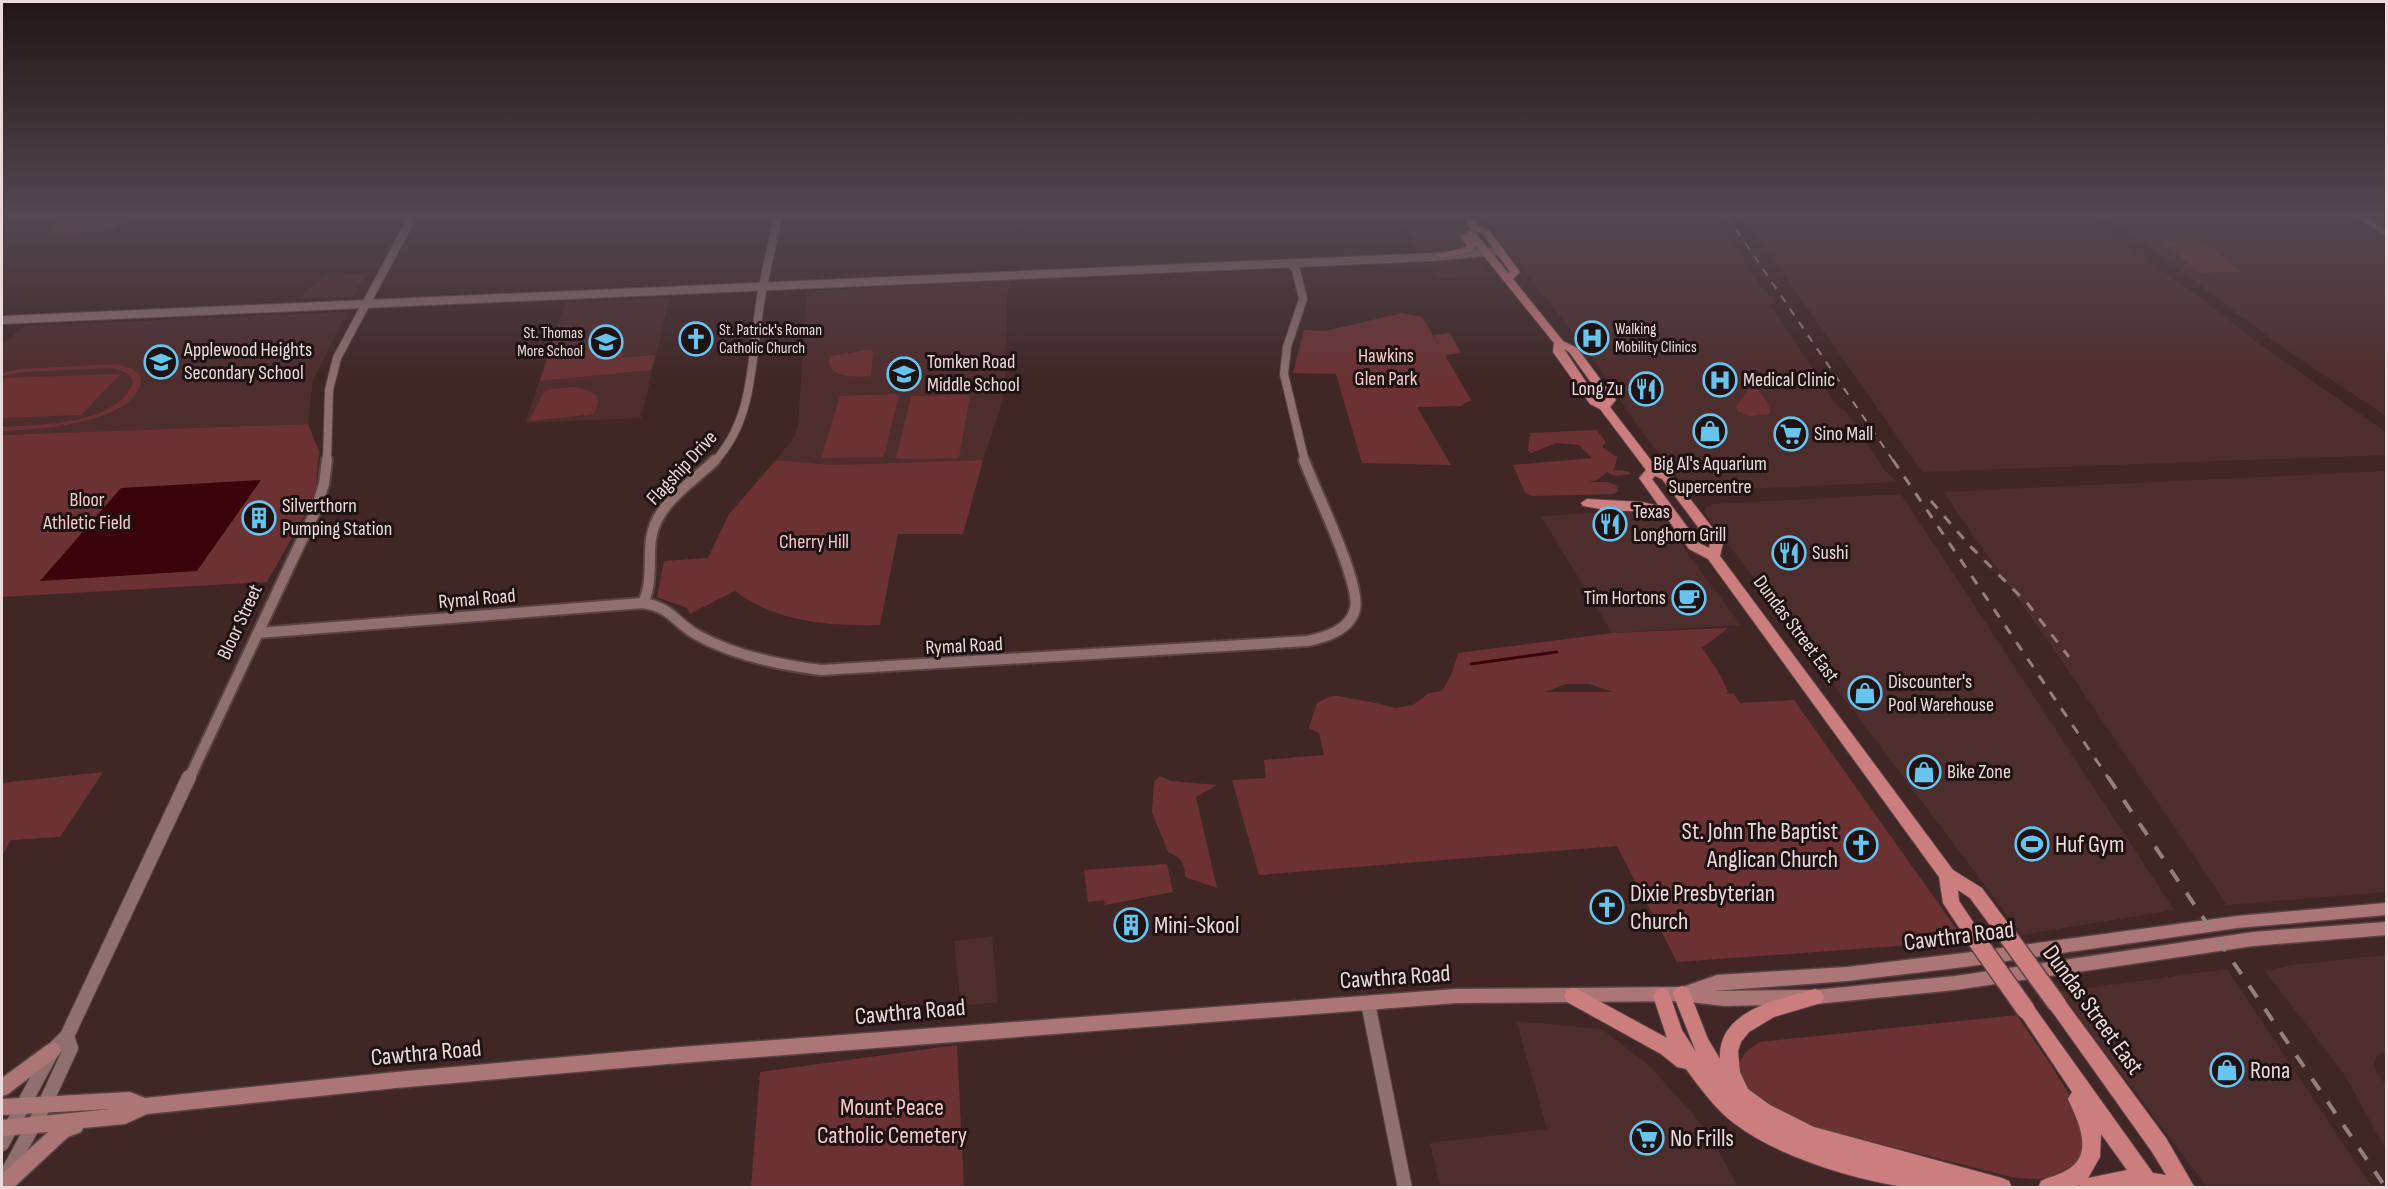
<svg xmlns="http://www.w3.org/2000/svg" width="2388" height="1189" font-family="'Sofia Sans Condensed',sans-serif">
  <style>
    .built { fill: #4e2d2d }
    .green { fill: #6c3233; fill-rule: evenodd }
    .water { fill: #3b030a }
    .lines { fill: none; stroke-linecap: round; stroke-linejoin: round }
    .stream { stroke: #3b030a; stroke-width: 3 }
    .tertiary-far2-casing { stroke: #594343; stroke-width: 10 }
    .tertiary-far1-casing { stroke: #594343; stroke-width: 14 }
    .tertiary-casing { stroke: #594343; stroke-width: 16 }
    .secondary-casing { stroke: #594343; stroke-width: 3 }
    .primary-casing { stroke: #594343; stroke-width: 2 }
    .tertiary-far2 { stroke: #8f706f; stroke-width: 8 }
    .tertiary-far1 { stroke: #8f706f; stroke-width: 10 }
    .tertiary { stroke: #8f706f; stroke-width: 14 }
    .secondary { fill: #ad7676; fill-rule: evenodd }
    .primary { fill: #cc7d7d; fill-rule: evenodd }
    .rail-far2 { stroke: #957f7e; stroke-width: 2; stroke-dasharray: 8 8; stroke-linecap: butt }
    .rail-far1 { stroke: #957f7e; stroke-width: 3; stroke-dasharray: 10 10; stroke-linecap: butt }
    .rail { stroke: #957f7e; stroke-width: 4; stroke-dasharray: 14 14; stroke-linecap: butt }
    .primary-bridge-casing { stroke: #594343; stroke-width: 21; stroke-linecap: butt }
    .primary-bridge { stroke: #cc7d7d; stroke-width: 18 }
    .labels { text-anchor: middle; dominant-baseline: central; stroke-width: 6; stroke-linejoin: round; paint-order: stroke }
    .far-poi-label { font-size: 16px; fill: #ecdada; stroke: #1e1312; text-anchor: start }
    .poi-label { font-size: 20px; fill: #ecdada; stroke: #1e1312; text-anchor: start }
    .park-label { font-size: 20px; fill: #f4cbca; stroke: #1e1312 }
    .street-label { font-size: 20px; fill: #ecdada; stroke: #1e1312 }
    .near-poi-label { font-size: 24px; fill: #ecdada; stroke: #1e1312; text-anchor: start }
    .near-street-label { font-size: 24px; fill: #ecdada; stroke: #1e1312 }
    .near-park-label { font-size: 24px; fill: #f4cbca; stroke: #1e1312 }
  </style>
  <rect width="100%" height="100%" fill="#402625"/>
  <g class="built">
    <polygon points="1480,216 1716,216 1759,284 1776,302 1767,308 1774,310 1839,409 1846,411 1885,471 1898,482 1700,491 1685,487 1638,427 1588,351"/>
    <polygon points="1743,216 2084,216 2205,301 2255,341 2386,432 2386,455 1922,472"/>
    <polygon points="2103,216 2345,216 2386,240 2386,416 2279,345 2153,250"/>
    <polygon points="1404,224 1453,224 1466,243 1462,249 1416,251"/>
    <polygon points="1479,261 1490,275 1438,278 1428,263"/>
    <polygon points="367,274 352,297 299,299 325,275"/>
    <polygon points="1011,280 1007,295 1005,387 1002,404 983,460 833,465 776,460 795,436 798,424 807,291"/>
    <polygon points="670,298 641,418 525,423 566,302"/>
    <polygon points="341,312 346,314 313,380 308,424 2,435 2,345 24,326"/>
    <polygon points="2386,471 2386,892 2227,905 2064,664 1943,492"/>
    <polygon points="1901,494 2174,910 2022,935 1704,512 1706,507 1714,504"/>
    <polygon points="1646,510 1667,521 1690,557 1741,625 1612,633 1541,516"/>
    <polygon points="992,936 998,1002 961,1006 954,941"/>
    <polygon points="2386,955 2386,1052 2377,1055 2374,1062 2376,1071 2386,1085 2386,1150 2344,1074 2265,971 2292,965"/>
    <polygon points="2227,969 2372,1187 2207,1187 2059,992"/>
    <polygon points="1516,1021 1602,1029 1650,1066 1709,1133 1738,1187 1440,1187 1430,1143 1547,1129"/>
  </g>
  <g class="green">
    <polygon points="63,216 123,216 125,219 116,229 106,232 45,237"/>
    <polygon points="2203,241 2242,272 2200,273 2163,242"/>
    <polygon points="1402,313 1422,317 1439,345 1434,335 1450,333 1461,353 1445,355 1471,400 1460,406 1417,407 1451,465 1362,463 1336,374 1293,373 1304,330 1325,331"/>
    <polygon points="570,326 563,346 598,346 596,353 623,351 622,358 655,355 651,370 540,381 558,327"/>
    <path d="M 869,350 L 873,351 L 871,376 C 857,377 823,379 830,356 Z"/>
    <path d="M 117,364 C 126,367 143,370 141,382 C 134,424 33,430 2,431 L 2,427 C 39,425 118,425 133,382 C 129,371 120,370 110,368 L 24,372 L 2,376 L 2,373 L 19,369 Z"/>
    <polygon points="121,374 81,415 2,418 2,378"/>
    <path d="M 573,387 C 591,390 606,395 593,414 L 532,421 L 530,419 L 545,390 Z"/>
    <path d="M 1754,387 C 1762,391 1771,406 1770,414 L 1749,416 L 1737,411 L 1736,406 L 1750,388 Z"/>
    <polygon points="899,394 884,457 821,458 840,396"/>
    <polygon points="970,395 959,458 896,459 911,396"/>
    <polygon points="308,424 319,451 315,497 267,582 2,597 2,435"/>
    <polygon points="1597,430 1606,442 1602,447 1617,457 1615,467 1612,470 1628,471 1631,474 1614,476 1607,472 1597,480 1589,482 1607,482 1616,485 1618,491 1614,494 1533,496 1525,493 1513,465 1592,458 1579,445 1556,443 1531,453 1528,451 1530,433"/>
    <path d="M 776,460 L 833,465 L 983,460 L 963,534 L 898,534 L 880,625 C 829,626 778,623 735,591 L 690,614 L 687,608 L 657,597 L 664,561 L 708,558 L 729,514 Z"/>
    <path d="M 1728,628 L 1702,648 L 1720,674 L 1728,692 L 1726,694 L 1733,693 L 1740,703 L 1794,700 L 1965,941 L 1677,962 L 1617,846 L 1259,875 L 1232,780 L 1266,778 L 1264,760 L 1324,755 L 1319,733 L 1309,728 L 1317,703 C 1323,700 1329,696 1335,696 C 1342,696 1392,706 1395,708 L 1413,705 L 1429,693 L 1442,691 L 1452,673 L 1458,653 L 1612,633 ZM 1566,684 L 1589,684 L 1613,692 L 1545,692 Z"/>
    <polygon points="103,772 60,837 11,840 2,856 2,783"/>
    <path d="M 1160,776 L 1171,781 L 1217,785 L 1196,797 L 1217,888 L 1185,877 C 1185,862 1181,858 1168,852 L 1152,812 L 1154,781 Z"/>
    <polygon points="1167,864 1173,892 1105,905 1104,900 1088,902 1084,870"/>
    <path d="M 2017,1015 C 2036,1045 2082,1103 2085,1137 C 2086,1146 2080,1159 2073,1166 C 2056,1182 2034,1180 2012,1177 L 1809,1126 C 1800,1123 1790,1120 1782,1116 C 1754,1099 1715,1066 1760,1042 Z"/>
    <polygon points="957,1045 964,1187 751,1187 760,1072"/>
  </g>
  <polygon class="water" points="261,480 197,571 40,581 121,488"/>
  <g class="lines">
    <polyline class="stream" points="1471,664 1557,652"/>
    <g class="tertiary-far2-casing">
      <g id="tertiary-far2">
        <polyline points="1291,263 1296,270 1303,299 1287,347 1284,374 1305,462"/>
        <polyline points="2,320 1432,257 1500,251"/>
        <polyline points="327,462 329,390 337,358 413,216"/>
        <path d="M 714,462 C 753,421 751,364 759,311 C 763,279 772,248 778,216"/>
      </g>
    </g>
    <g class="tertiary-far1-casing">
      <g id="tertiary-far1">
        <path d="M 643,603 C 653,582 648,561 651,539 C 656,503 692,483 715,460"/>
        <path d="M 258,633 L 643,603 C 673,608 674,622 697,635 C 735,656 779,665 821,670 L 1308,641 C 1326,637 1350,630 1355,609 C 1361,583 1315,490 1304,460"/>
        <polyline points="189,779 315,512 324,484 327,460"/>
      </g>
    </g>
    <g class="tertiary-casing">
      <g id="tertiary">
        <polyline points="1368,1003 1405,1188"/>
        <polyline points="2,1144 53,1050 67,1036 189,777"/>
        <polyline points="2,1183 45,1104 71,1048 67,1036"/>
      </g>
    </g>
    <g class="secondary-casing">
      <g id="secondary">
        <polygon points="2354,216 2364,216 2386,230 2386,235"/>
        <polygon points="2386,903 2386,915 2237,928 1964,967 1847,981 1713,991 1815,990 1955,976 2253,932 2386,922 2386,935 2253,946 1955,990 1815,1004 1724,1006 1682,1001 1456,1003 668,1064 396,1088 147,1114 125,1124 83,1128 81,1132 68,1137 13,1188 2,1188 2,1174 48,1132 2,1136 2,1120 110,1109 2,1115 2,1099 130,1092 145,1098 396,1072 668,1048 1456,989 1683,987 1717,975 1847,967 1964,953 2237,916"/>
        <polygon points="53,1042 59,1045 61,1050 59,1055 8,1094 2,1096 2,1078 47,1045"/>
      </g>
    </g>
    <g class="primary-casing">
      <g id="primary">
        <path d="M 1461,216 L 1470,216 L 1477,225 L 1489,230 L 1520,272 L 1513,279 L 1563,341 L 1577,348 L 1616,400 L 1610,407 L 1657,468 L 1670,473 L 1722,540 L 1723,543 L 1720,556 L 1953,870 L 1982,888 L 2010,926 L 2013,931 L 2010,936 L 2004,938 L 1998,936 L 1970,898 L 1958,890 L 1959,901 L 1984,938 L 1981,943 L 1975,945 L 1969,943 L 1943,903 L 1939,877 L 1708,559 L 1689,549 L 1669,521 L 1651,512 L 1606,510 L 1583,506 L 1581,503 L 1587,499 L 1642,502 L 1659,506 L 1639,478 L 1646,470 L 1600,409 L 1590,404 L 1553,352 L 1554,343 L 1476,246 L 1472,251 L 1442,258 L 1437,255 L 1466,247 L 1467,245 L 1460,236 L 1471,230 L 1474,231 L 1508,273 L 1510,272 L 1483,234 L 1471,229 ZM 1564,349 L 1569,352 L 1604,400 L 1602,402 L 1598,400 ZM 1655,476 L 1662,479 L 1710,543 L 1709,548 L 1699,543 L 1652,479 Z"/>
        <path d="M 1682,986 L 1688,988 L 1708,1039 L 1720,1059 C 1717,1010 1780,999 1815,989 L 1821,991 L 1824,997 L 1821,1003 L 1774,1017 L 1749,1032 L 1741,1042 L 1738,1051 L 1740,1072 L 1748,1089 L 1770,1105 L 1814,1127 L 2002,1178 L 2009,1181 L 2012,1188 L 1957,1186 L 1958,1188 C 1940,1188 1920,1189 1903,1187 C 1849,1178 1779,1157 1735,1124 C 1716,1110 1700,1088 1686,1069 L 1677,1067 L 1661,1054 L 1567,1002 L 1564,996 L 1567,990 L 1573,988 L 1579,990 L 1667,1038 L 1653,996 L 1656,990 L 1662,988 L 1668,990 L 1682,1030 L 1696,1052 L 1673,994 L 1676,988 Z"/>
        <path d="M 2057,996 L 2063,998 L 2166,1138 L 2195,1188 L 2079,1188 L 2080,1185 L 2075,1188 L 2038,1188 L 2041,1181 C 2049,1177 2059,1175 2067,1170 C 2095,1154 2078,1121 2068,1099 L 2072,1092 L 2017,1010 L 2020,1004 L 2026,1002 L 2032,1004 L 2153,1173 L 2166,1175 L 2152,1152 L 2051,1010 L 2048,1004 L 2051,998 ZM 2101,1134 L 2127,1170 L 2088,1178 L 2100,1157 Z"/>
      </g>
    </g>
    <use href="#tertiary-far2" class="tertiary-far2"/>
    <use href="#tertiary-far1" class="tertiary-far1"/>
    <use href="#tertiary" class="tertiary"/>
    <use href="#secondary" class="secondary"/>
    <use href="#primary" class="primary"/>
    <polyline class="rail-far2" points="1727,216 1894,462"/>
    <g class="rail-far1">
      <polyline points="1893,460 2109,779"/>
      <polyline points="1931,501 1970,546 2028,604 2069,657"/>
    </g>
    <polyline class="rail" points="2108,777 2386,1188"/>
    <g class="primary-bridge-casing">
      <g id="primary-bridge">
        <polyline points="2004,931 2057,1004"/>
        <polyline points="1975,938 2026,1010"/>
      </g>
    </g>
    <use href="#primary-bridge" class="primary-bridge"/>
  </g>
  <linearGradient id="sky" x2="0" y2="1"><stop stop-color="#231514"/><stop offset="0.56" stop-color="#534751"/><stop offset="1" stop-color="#534751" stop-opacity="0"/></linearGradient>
  <rect width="2388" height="383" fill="url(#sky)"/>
  <defs>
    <g id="hospital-ring" transform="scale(1.725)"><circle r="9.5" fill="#1e1312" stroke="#67c4ef" stroke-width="1.5"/><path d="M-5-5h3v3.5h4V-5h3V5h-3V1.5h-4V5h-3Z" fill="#67c4ef"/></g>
    <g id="church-ring" transform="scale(1.725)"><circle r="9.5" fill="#1e1312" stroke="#67c4ef" stroke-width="1.5"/><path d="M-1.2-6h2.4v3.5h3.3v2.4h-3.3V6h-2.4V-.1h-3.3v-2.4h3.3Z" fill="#67c4ef"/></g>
    <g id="school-ring" transform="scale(1.725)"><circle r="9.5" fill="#1e1312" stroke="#67c4ef" stroke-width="1.5"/><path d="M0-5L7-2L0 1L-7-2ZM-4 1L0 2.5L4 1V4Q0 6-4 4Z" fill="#67c4ef"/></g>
    <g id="restaurant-ring" transform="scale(1.725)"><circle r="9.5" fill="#1e1312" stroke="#67c4ef" stroke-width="1.5"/><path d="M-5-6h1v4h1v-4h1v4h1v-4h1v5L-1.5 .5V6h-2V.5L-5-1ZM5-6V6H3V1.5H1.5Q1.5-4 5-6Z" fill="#67c4ef"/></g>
    <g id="shop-ring" transform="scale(1.725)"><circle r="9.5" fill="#1e1312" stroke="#67c4ef" stroke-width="1.5"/><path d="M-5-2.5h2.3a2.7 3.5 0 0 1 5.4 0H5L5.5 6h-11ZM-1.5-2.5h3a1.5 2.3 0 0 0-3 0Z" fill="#67c4ef"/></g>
    <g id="supermarket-ring" transform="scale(1.725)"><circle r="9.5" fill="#1e1312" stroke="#67c4ef" stroke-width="1.5"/><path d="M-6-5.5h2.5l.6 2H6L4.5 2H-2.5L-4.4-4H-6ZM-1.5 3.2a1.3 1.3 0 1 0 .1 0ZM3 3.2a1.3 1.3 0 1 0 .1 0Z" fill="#67c4ef"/></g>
    <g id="building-ring" transform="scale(1.725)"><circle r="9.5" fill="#1e1312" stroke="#67c4ef" stroke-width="1.5"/><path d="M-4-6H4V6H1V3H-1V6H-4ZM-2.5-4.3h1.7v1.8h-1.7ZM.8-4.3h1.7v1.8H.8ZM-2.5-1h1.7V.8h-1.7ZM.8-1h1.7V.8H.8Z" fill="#67c4ef"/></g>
    <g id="cafe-ring" transform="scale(1.725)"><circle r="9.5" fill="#1e1312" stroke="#67c4ef" stroke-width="1.5"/><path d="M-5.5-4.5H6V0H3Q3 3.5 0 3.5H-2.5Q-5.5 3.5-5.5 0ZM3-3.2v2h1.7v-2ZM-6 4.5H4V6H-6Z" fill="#67c4ef"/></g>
    <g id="stadium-ring" transform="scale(1.725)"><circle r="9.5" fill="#1e1312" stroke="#67c4ef" stroke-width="1.5"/><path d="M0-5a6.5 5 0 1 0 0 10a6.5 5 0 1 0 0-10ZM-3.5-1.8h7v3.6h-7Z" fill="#67c4ef"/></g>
  </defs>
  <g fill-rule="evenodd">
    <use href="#hospital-ring" x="1592" y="338"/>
    <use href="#church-ring" x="696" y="339"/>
    <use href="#school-ring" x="606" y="342"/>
    <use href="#school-ring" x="161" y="362"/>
    <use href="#school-ring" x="904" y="374"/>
    <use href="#hospital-ring" x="1720" y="380"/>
    <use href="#restaurant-ring" x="1646" y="389"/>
    <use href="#shop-ring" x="1710" y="431"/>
    <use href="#supermarket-ring" x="1791" y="434"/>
    <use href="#building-ring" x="259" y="518"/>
    <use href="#restaurant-ring" x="1610" y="524"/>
    <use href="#restaurant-ring" x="1789" y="553"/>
    <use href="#cafe-ring" x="1689" y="598"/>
    <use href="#shop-ring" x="1865" y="693"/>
    <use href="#shop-ring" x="1924" y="772"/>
    <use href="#stadium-ring" x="2032" y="844"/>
    <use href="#church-ring" x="1861" y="845"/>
    <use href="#church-ring" x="1607" y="907"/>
    <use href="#building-ring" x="1131" y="925"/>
    <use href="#shop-ring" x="2227" y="1070"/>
    <use href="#supermarket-ring" x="1647" y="1138"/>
  </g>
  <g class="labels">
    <g class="far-poi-label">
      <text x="1615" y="329">Walking<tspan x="1615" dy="18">Mobility Clinics</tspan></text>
      <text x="719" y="330">St. Patrick's Roman<tspan x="719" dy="18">Catholic Church</tspan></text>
      <text x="583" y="333" text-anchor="end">St. Thomas<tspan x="583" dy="18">More School</tspan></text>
    </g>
    <g class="poi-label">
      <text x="184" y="350">Applewood Heights<tspan x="184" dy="23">Secondary School</tspan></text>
      <text x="927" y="362">Tomken Road<tspan x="927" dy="23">Middle School</tspan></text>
      <text x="1743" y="380">Medical Clinic</text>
      <text x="1623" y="389" text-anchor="end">Long Zu</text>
      <text x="1814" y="434">Sino Mall</text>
      <text x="1710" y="464" text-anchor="middle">Big Al's Aquarium<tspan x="1710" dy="23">Supercentre</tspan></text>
      <text x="282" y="506">Silverthorn<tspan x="282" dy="23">Pumping Station</tspan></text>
      <text x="1633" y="512">Texas<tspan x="1633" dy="23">Longhorn Grill</tspan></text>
      <text x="1812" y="553">Sushi</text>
      <text x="1666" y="598" text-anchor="end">Tim Hortons</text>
      <text x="1888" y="682">Discounter's<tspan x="1888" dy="23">Pool Warehouse</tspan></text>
      <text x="1947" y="772">Bike Zone</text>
    </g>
    <g class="park-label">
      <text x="1386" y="356">Hawkins<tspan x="1386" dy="23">Glen Park</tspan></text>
      <text x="87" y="500">Bloor<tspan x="87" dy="23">Athletic Field</tspan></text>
      <text x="814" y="542">Cherry Hill</text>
    </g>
    <g class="street-label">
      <text transform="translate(682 468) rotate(-47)">Flagship Drive</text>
      <text transform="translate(477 599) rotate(-5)">Rymal Road</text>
      <text transform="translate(240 622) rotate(-65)">Bloor Street</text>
      <text transform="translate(1796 629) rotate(53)">Dundas Street East</text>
      <text transform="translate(964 646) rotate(-3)">Rymal Road</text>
    </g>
    <g class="near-poi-label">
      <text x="1838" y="831" text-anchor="end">St. John The Baptist<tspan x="1838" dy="28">Anglican Church</tspan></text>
      <text x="2055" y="844">Huf Gym</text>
      <text x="1630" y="893">Dixie Presbyterian<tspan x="1630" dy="28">Church</tspan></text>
      <text x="1154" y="925">Mini-Skool</text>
      <text x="2250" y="1070">Rona</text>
      <text x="1670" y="1138">No Frills</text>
    </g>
    <g class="near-street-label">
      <text transform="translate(1959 936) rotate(-7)">Cawthra Road</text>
      <text transform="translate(1395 977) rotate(-4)">Cawthra Road</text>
      <text transform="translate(2093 1010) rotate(54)">Dundas Street East</text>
      <text transform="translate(910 1012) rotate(-5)">Cawthra Road</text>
      <text transform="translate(426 1053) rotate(-5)">Cawthra Road</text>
    </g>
    <g class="near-park-label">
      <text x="892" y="1107">Mount Peace<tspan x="892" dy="28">Catholic Cemetery</tspan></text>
    </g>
  </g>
  <rect width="2388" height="1189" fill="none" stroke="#ecdada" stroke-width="6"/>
</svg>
